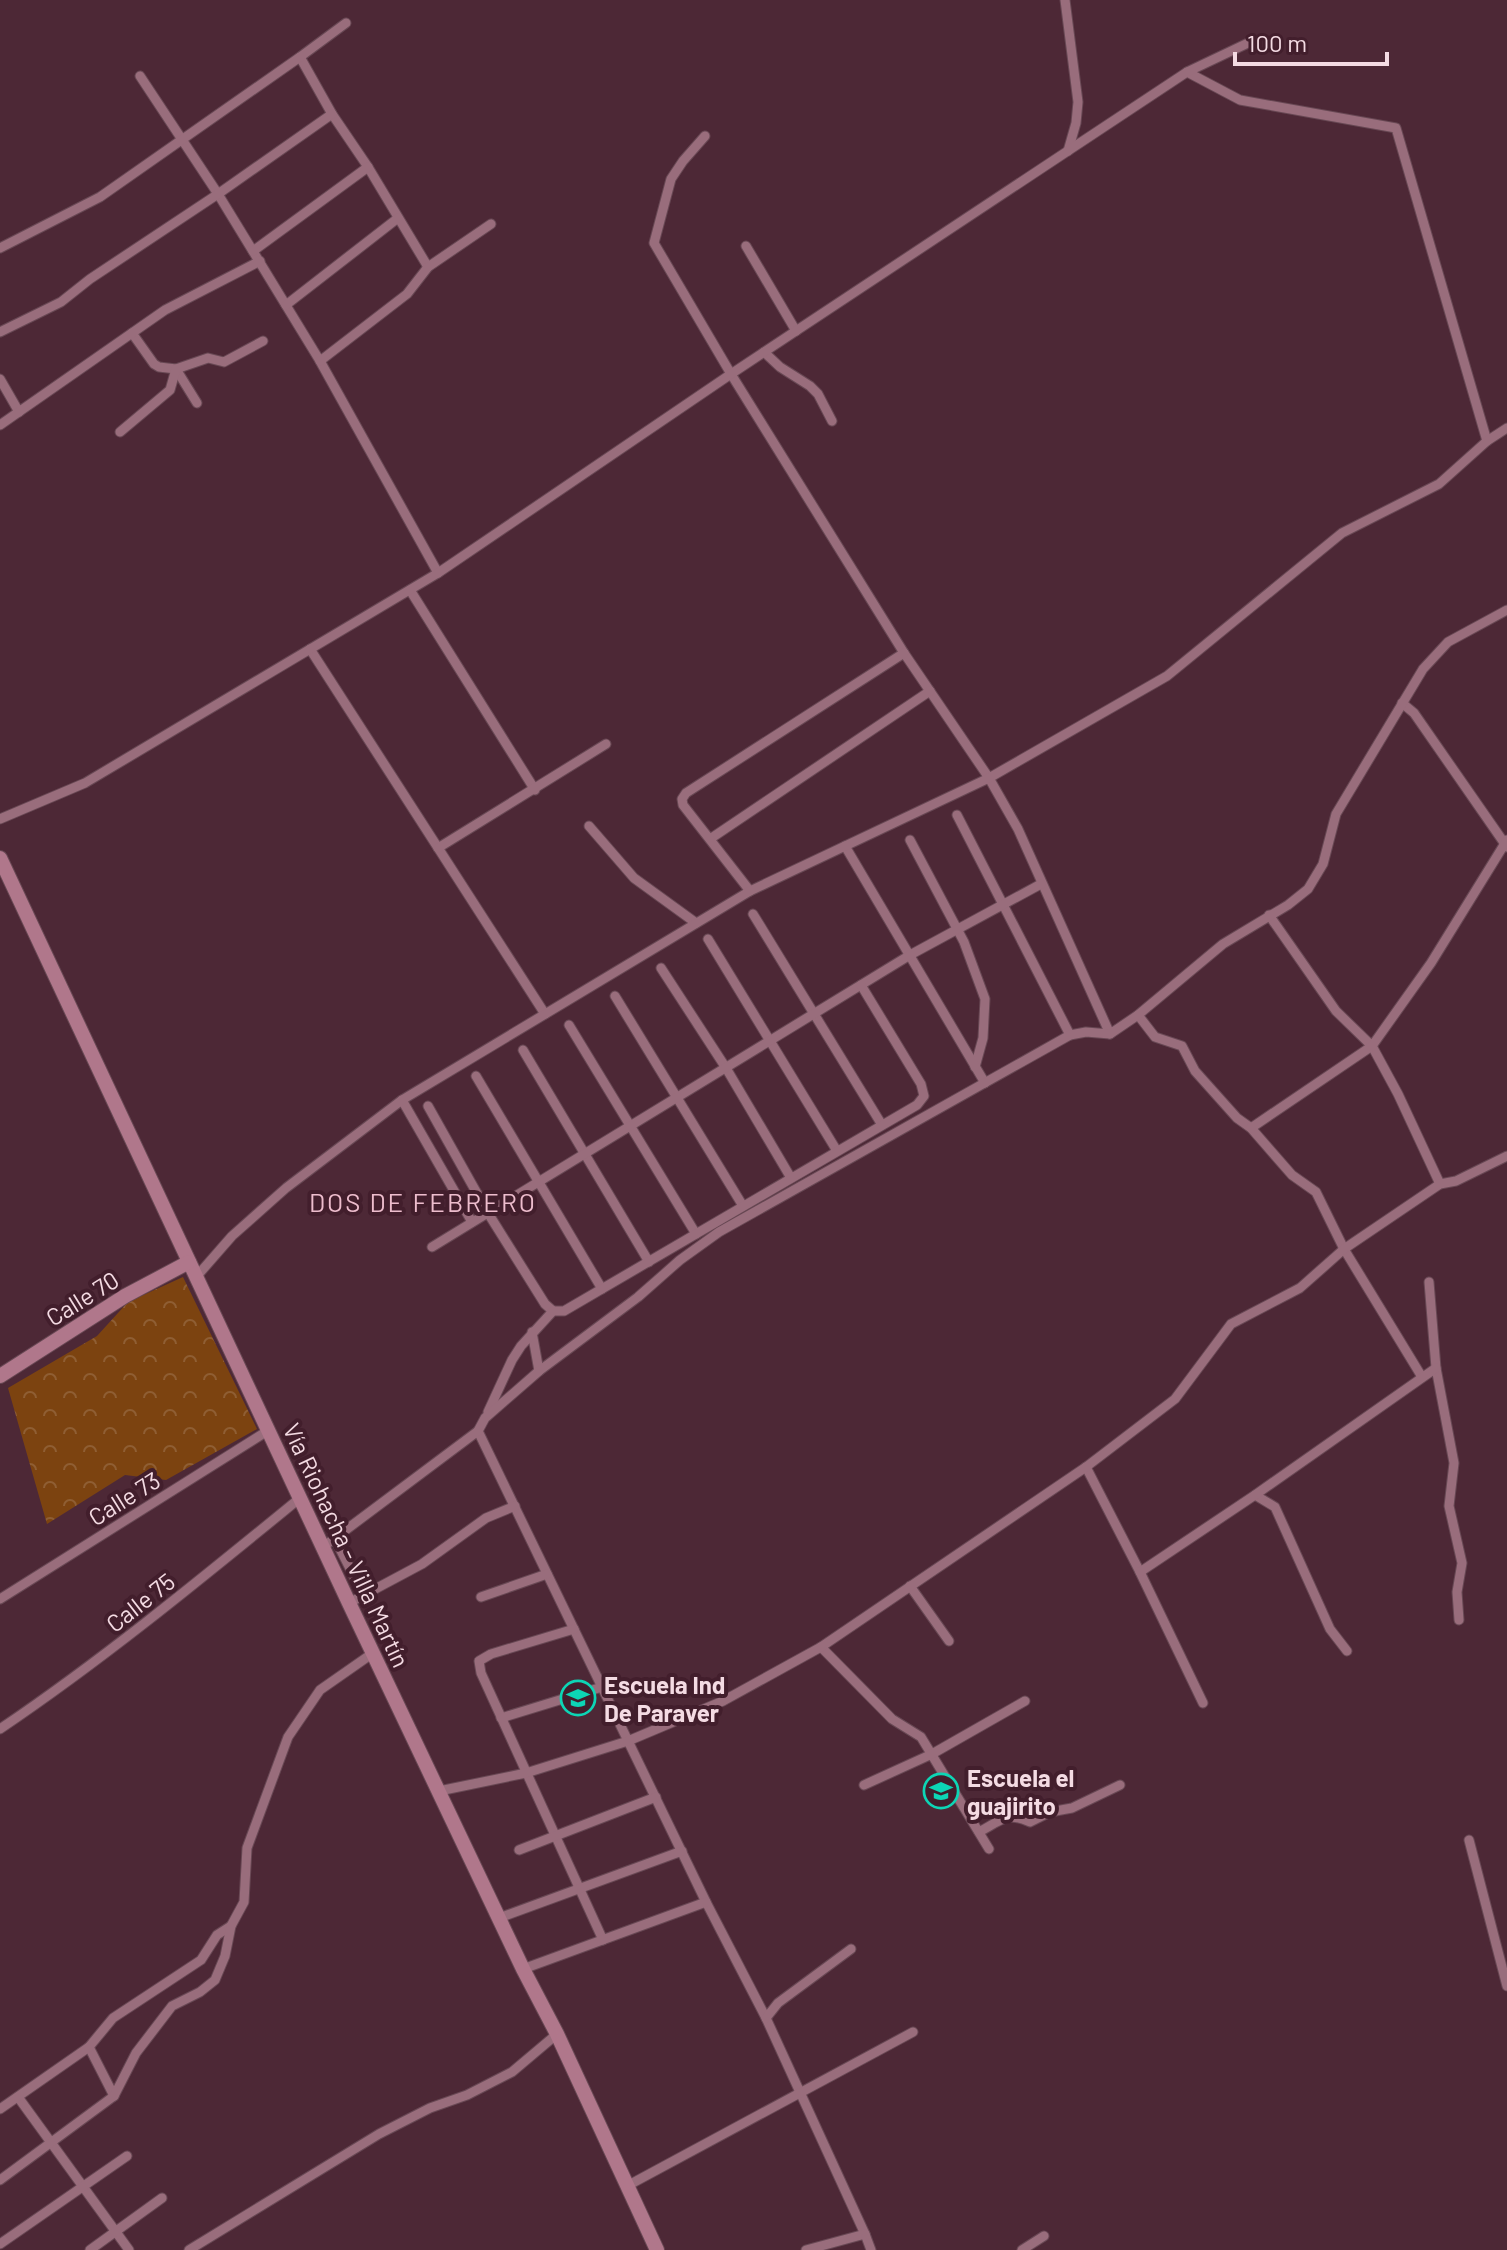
<svg xmlns="http://www.w3.org/2000/svg" width="1507" height="2250" font-family="Barlow,sans-serif">
  <style>
    .forest { fill: url(#forest-crowns) }
    .lines { fill: none; stroke-linecap: round; stroke-linejoin: round }
    .street-casing { stroke: #684854; stroke-width: 11 }
    .secondary-casing { stroke: #684854; stroke-width: 16 }
    .street { stroke: #996d7c; stroke-width: 9 }
    .secondary { stroke: #b0778b; stroke-width: 14 }
    .labels { text-anchor: middle; dominant-baseline: central; stroke-width: 8; stroke-linejoin: round; paint-order: stroke }
    .street-label { font-size: 24px; fill: #f4dbe3; stroke: #421e2c }
    .poi-label { font-size: 24px; font-weight: bold; fill: #f4dbe3; stroke: #421e2c; text-anchor: start }
    .neighbourhood-label { font-size: 26px; letter-spacing: 2px; fill: #edbdcd; stroke: #421e2c }
  </style>
  <defs>
    <pattern id="forest-crowns" width="20" height="18" patternUnits="userSpaceOnUse" patternTransform="scale(2)"><rect width="20" height="18" fill="#7c4310"/><path d="M2 6a3 3 0 1 1 6 0M12 15a3 3 0 1 1 6 0" fill="none" stroke="#8f5e33"/></pattern>
  </defs>
  <rect width="100%" height="100%" fill="#4d2836"/>
  <polygon class="forest" points="183,1277 257,1429 166,1480 125,1475 47,1524 8,1388 97,1336 128,1302"/>
  <g class="lines">
    <g class="street-casing">
      <g id="street">
        <polyline points="1065,0 1078,102 1076,123 1068,151"/>
        <polyline points="300,57 332,114 368,167 428,267"/>
        <polyline points="1187,72 1240,100 1396,128 1487,441"/>
        <polyline points="140,76 218,194 320,361 438,573"/>
        <polyline points="705,136 683,161 671,179 654,243 731,374 904,653 989,778 1018,829 1110,1034"/>
        <polyline points="746,246 796,331"/>
        <polyline points="0,248 100,197 300,57 346,23"/>
        <polyline points="253,251 368,167"/>
        <polyline points="286,305 398,218"/>
        <polyline points="0,332 61,302 90,279 218,194 332,114"/>
        <polyline points="132,333 154,364 159,367 176,369 197,403"/>
        <polyline points="764,352 780,367 810,386 818,394 832,421"/>
        <polyline points="320,361 407,294 428,267 491,224"/>
        <polyline points="0,379 19,412"/>
        <polyline points="0,425 165,310 260,261"/>
        <polyline points="120,432 170,390 176,369 208,358 224,362 263,341"/>
        <polyline points="410,590 535,790"/>
        <polyline points="310,649 545,1014"/>
        <polyline points="1402,703 1414,713 1507,847"/>
        <polyline points="957,815 1070,1035"/>
        <polyline points="0,819 85,783 438,573 731,374 1187,72 1248,43"/>
        <polyline points="589,826 634,878 696,923"/>
        <polyline points="710,839 930,691"/>
        <polyline points="910,840 964,942 985,999 983,1038 975,1067"/>
        <polyline points="845,846 985,1083"/>
        <polyline points="438,848 606,744"/>
        <polyline points="750,891 683,805 682,799 686,793 904,653"/>
        <polyline points="753,914 882,1125"/>
        <polyline points="1269,915 1336,1011 1372,1046 1398,1094 1440,1184"/>
        <polyline points="708,939 837,1151"/>
        <polyline points="661,968 726,1068 791,1178"/>
        <polyline points="615,996 743,1206"/>
        <polyline points="1138,1015 1155,1037 1182,1046 1195,1071 1237,1118 1251,1128 1292,1175 1316,1192 1344,1249 1422,1377"/>
        <polyline points="569,1025 696,1234"/>
        <polyline points="523,1050 649,1262"/>
        <polyline points="476,1076 602,1289"/>
        <polyline points="402,1100 472,1222"/>
        <polyline points="428,1106 488,1213 545,1304 553,1311"/>
        <polyline points="1251,1128 1372,1046 1431,963 1507,840"/>
        <polyline points="432,1247 910,955 1041,884"/>
        <polyline points="197,1276 232,1236 286,1188 402,1100 750,891 989,778 1167,676 1342,533 1439,484 1487,441 1507,428"/>
        <polyline points="1429,1282 1436,1368 1454,1463 1449,1506 1462,1563 1457,1592 1459,1620"/>
        <polyline points="532,1332 539,1371"/>
        <polyline points="488,1412 512,1360 521,1346 553,1311 564,1311 917,1105 924,1096 921,1084 861,985"/>
        <polyline points="478,1431 706,1902 766,2018 865,2234"/>
        <polyline points="1086,1467 1140,1572 1203,1703"/>
        <polyline points="1255,1495 1275,1507 1330,1629 1347,1651"/>
        <polyline points="335,1539 364,1596"/>
        <polyline points="323,1547 478,1431 485,1418 539,1371 638,1297 680,1260 719,1232 1070,1035 1086,1032 1110,1034 1138,1015 1223,944 1288,905 1308,889 1323,864 1336,814 1423,669 1448,642 1507,610"/>
        <polyline points="1140,1572 1255,1495 1436,1368"/>
        <polyline points="910,1586 949,1641"/>
        <polyline points="481,1597 547,1574"/>
        <polyline points="0,1599 269,1430"/>
        <polyline points="349,1603 422,1564 486,1518 515,1506"/>
        <polyline points="574,1629 491,1654 479,1661 481,1673 603,1940"/>
        <polyline points="821,1647 892,1719 921,1737 989,1849"/>
        <polyline points="501,1718 602,1687"/>
        <path d="M 0,1729 C 105,1658 202,1578 300,1498"/>
        <polyline points="864,1785 932,1754 1025,1701"/>
        <polyline points="439,1791 526,1773 628,1741 723,1701 821,1647 1086,1467 1175,1399 1231,1324 1300,1288 1344,1249 1440,1184 1456,1181 1507,1156"/>
        <path d="M 979,1832 C 1000,1821 1007,1811 1030,1822 L 1050,1812 L 1072,1808 L 1120,1785"/>
        <polyline points="1469,1840 1507,1986"/>
        <polyline points="519,1850 656,1797"/>
        <polyline points="499,1918 682,1851"/>
        <polyline points="523,1969 706,1902"/>
        <polyline points="766,2018 778,2003 851,1949"/>
        <polyline points="89,2047 114,2096"/>
        <polyline points="18,2097 129,2250"/>
        <polyline points="0,2109 89,2047 113,2018 201,1960 217,1935 231,1926"/>
        <polyline points="0,2180 114,2096 136,2053 172,2006 200,1992 215,1980 225,1956 231,1926 244,1902 247,1848 288,1737 320,1690 373,1653"/>
        <polyline points="627,2186 913,2032"/>
        <polyline points="0,2244 127,2156"/>
        <polyline points="90,2250 162,2198"/>
        <polyline points="189,2250 379,2134 430,2108 467,2095 512,2072 557,2034"/>
        <polyline points="806,2250 865,2234 871,2250"/>
        <polyline points="1022,2250 1044,2236"/>
      </g>
    </g>
    <g class="secondary-casing">
      <g id="secondary">
        <polyline points="0,858 349,1603 523,1969 557,2034 657,2250"/>
        <polyline points="0,1376 125,1296 189,1262"/>
      </g>
    </g>
    <use href="#street" class="street"/>
    <use href="#secondary" class="secondary"/>
  </g>
  <defs>
    <g id="school-ring" transform="scale(1.8)"><circle r="9.5" fill="#421e2c" stroke="#0dd5b5" stroke-width="1.5"/><path d="M0-5L7-2L0 1L-7-2ZM-4 1L0 2.5L4 1V4Q0 6-4 4Z" fill="#0dd5b5"/></g>
  </defs>
  <g fill-rule="evenodd">
    <use href="#school-ring" x="578" y="1698"/>
    <use href="#school-ring" x="941" y="1791"/>
  </g>
  <g class="labels">
    <g class="street-label">
      <text transform="translate(82 1298) rotate(-32)">Calle 70</text>
      <text transform="translate(124 1498) rotate(-32)">Calle 73</text>
      <text transform="translate(347 1545) rotate(65)">Vía Riohacha - Villa Martín</text>
      <text transform="translate(140 1602) rotate(-38)">Calle 75</text>
    </g>
    <g class="poi-label">
      <text x="604" y="1684">Escuela Ind<tspan x="604" dy="28">De Paraver</tspan></text>
      <text x="967" y="1777">Escuela el<tspan x="967" dy="28">guajirito</tspan></text>
    </g>
    <g class="neighbourhood-label">
      <text x="423" y="1201">DOS DE FEBRERO</text>
    </g>
  </g>
  <path d="M1235 52v12h152v-12" fill="none" stroke="#f4dbe3" stroke-width="4"/>
  <text x="1247" y="52" font-size="24" fill="#f4dbe3" stroke="#421e2c" stroke-width="6" paint-order="stroke">100 m</text>
</svg>
